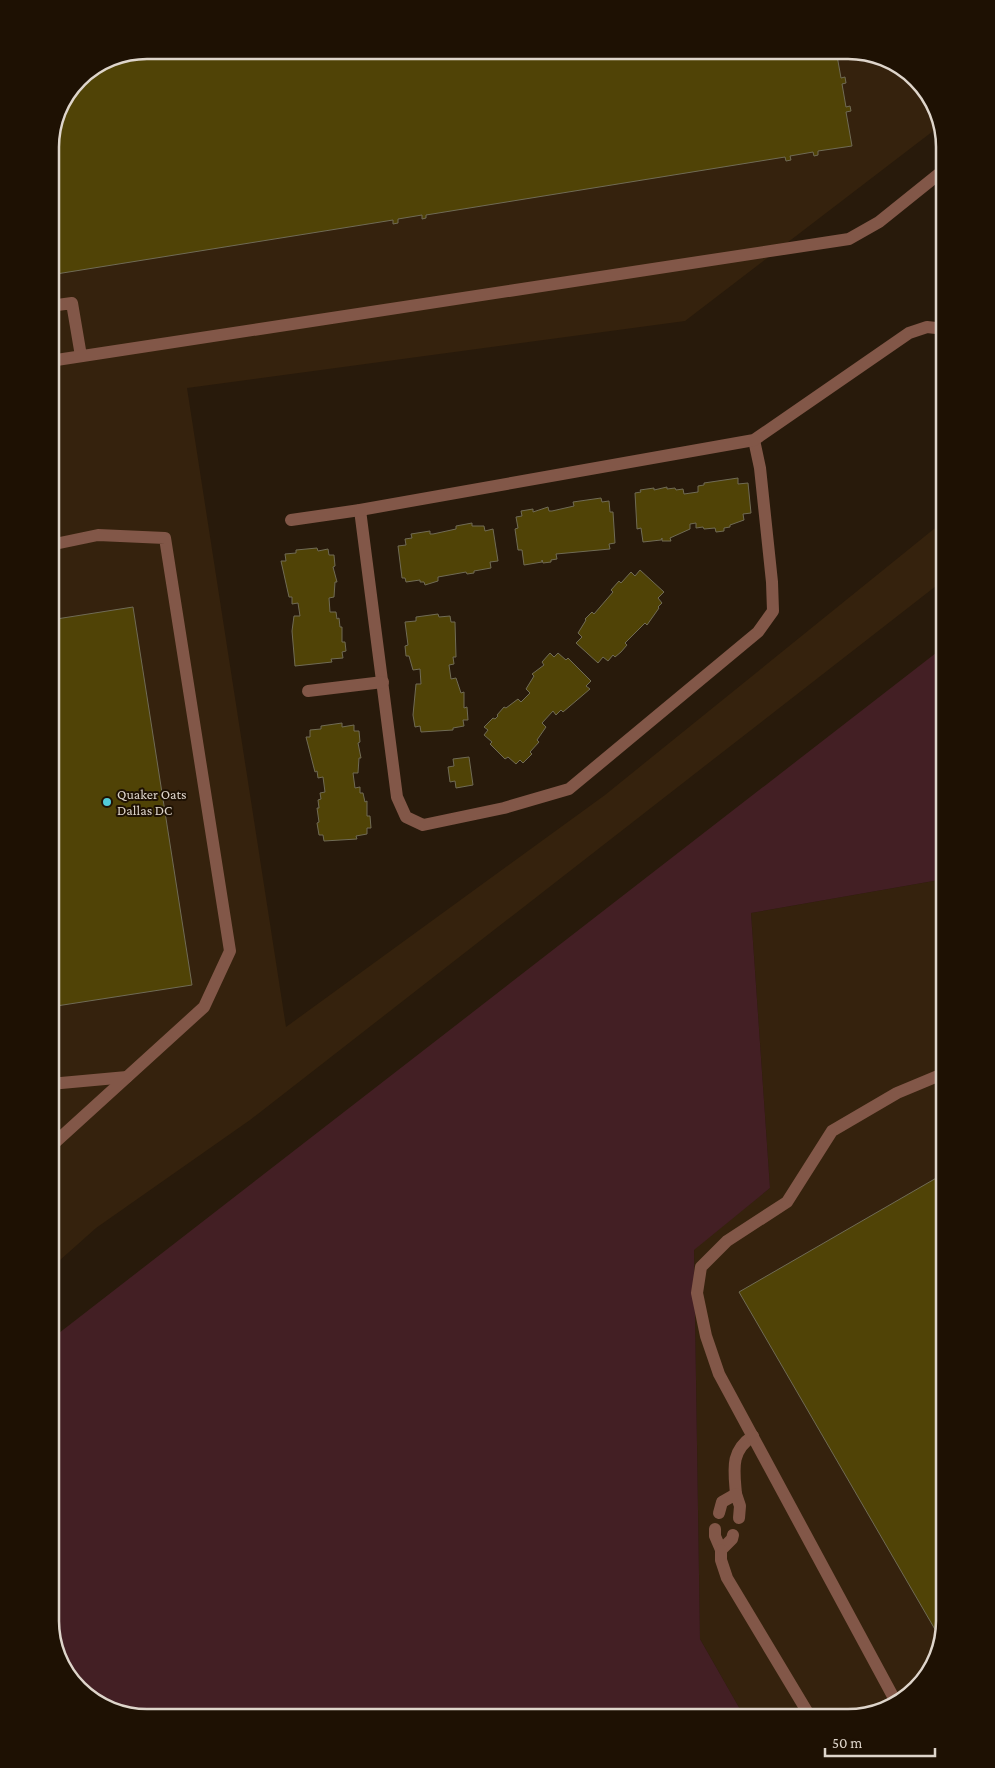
<svg xmlns="http://www.w3.org/2000/svg" width="995" height="1768" font-family="'Crimson Pro',serif">
  <style>
    .built { fill: #35220d }
    .green { fill: #431f24 }
    .building { fill: #504306; stroke: #706b55 }
    .lines { fill: none; stroke-linecap: round; stroke-linejoin: round }
    .minor { stroke: #825748; stroke-width: 12 }
    .poi-dot { fill: #52cbd8; stroke: #1e1103; stroke-width: 2 }
    .labels { text-anchor: middle; dominant-baseline: central; stroke-width: 4; stroke-linejoin: round; paint-order: stroke }
    .poi-label { font-size: 14px; fill: #ded5cb; stroke: #1e1103; text-anchor: start }
    .rim { fill: none; stroke: #ded5cb; stroke-width: 2.5 }
  </style>
  <rect width="100%" height="100%" fill="#281a0b"/>
  <g class="built">
    <polygon points="147,50 855,50 902,66 938,109 941,125 685,321 187,388 286,1027 605,795 945,520 945,579 250,1120 96,1228 50,1269 50,140"/>
    <polygon points="939,880 945,924 945,1622 929,1675 886,1711 848,1718 745,1718 700,1639 694,1249 770,1188 751,913"/>
  </g>
  <polygon class="green" points="945,646 945,924 939,880 751,913 770,1188 694,1250 700,1639 745,1718 140,1718 93,1702 57,1659 50,1621 50,1340"/>
  <g class="building">
    <polygon points="146,50 836,50 841,78 845,77 846,83 842,84 846,107 850,106 851,111 846,112 852,146 818,151 818,155 814,156 813,152 790,156 791,160 786,161 785,157 426,215 426,218 422,219 422,215 398,219 398,223 393,224 393,220 50,275 50,140 78,78 110,57"/>
    <polygon points="738,478 738,484 748,483 751,513 743,514 744,520 730,525 730,527 724,528 724,531 716,532 715,528 704,529 703,527 696,528 696,523 690,524 690,529 670,538 671,541 662,541 662,538 661,540 643,542 641,528 637,529 635,493 641,492 640,490 654,488 654,490 667,487 667,489 675,488 676,490 683,489 684,494 698,492 698,486 704,485 704,483"/>
    <polygon points="601,498 602,502 609,501 610,512 613,512 615,543 609,544 610,549 556,554 557,559 551,560 551,562 543,563 542,560 542,562 524,565 522,550 518,550 515,529 518,528 516,517 522,516 521,511 533,509 533,512 548,507 549,511 552,511 574,506 573,502"/>
    <polygon points="472,523 472,526 484,526 485,531 493,529 498,561 490,562 491,568 474,571 474,573 467,574 466,572 438,577 438,581 425,585 424,582 420,582 420,580 406,582 405,578 402,578 398,546 406,545 405,539 412,538 411,534 430,531 430,534 433,534 456,529 456,526"/>
    <polygon points="317,548 318,551 328,549 329,555 334,555 335,566 333,567 337,582 335,582 334,597 329,598 330,612 336,612 337,619 339,618 340,627 342,627 342,642 345,642 346,651 342,652 343,658 331,659 332,662 295,666 292,631 294,616 300,616 298,603 292,604 292,597 289,597 281,561 286,561 285,554 296,553 296,550"/>
    <polygon points="640,570 664,592 658,598 662,603 658,607 659,608 647,625 645,623 625,643 627,645 621,652 615,657 613,655 608,661 603,657 598,663 576,643 582,637 578,633 586,620 585,619 592,612 594,614 613,592 611,590 619,581 621,583 631,572 635,576"/>
    <polygon points="133,607 192,985 50,1007 50,620"/>
    <polygon points="438,614 439,617 450,616 451,622 455,622 456,657 453,657 454,664 449,665 451,679 456,678 461,693 464,692 464,708 467,707 468,720 463,720 464,726 453,728 453,730 421,732 420,726 415,727 413,715 416,684 421,684 420,669 413,670 409,656 406,656 405,646 408,645 405,622 416,621 416,617"/>
    <polygon points="550,653 554,657 558,653 566,660 568,658 591,681 586,686 590,689 563,712 561,710 556,715 553,711 542,723 546,727 537,740 539,742 530,752 532,754 523,763 520,760 516,764 508,757 505,759 490,744 492,742 484,735 488,730 484,727 493,718 495,719 498,716 497,715 504,707 506,708 518,699 521,702 530,693 526,689 534,676 532,674 544,665 542,662"/>
    <polygon points="342,723 342,727 354,725 354,731 359,731 360,742 358,743 361,758 359,758 358,773 353,773 355,788 360,787 360,793 363,793 365,802 367,801 367,816 370,816 371,828 367,828 367,834 356,836 357,839 324,841 323,835 319,835 317,823 319,822 317,808 319,808 318,800 321,799 320,793 325,792 323,777 318,778 317,771 315,772 306,737 310,737 310,730 321,729 321,726"/>
    <polygon points="469,757 473,785 456,788 455,781 450,782 448,767 454,766 453,759"/>
    <polygon points="945,1173 945,1622 940,1638 739,1292"/>
  </g>
  <g class="lines">
    <g class="minor">
      <polyline points="50,306 72,303 81,356"/>
      <polyline points="50,361 849,239 879,222 945,169"/>
      <polyline points="360,510 397,797 406,817 423,825 504,808 569,789 758,632 773,611 772,582 760,468 754,440"/>
      <polyline points="291,520 360,510 754,440 909,333 927,327 945,329"/>
      <polyline points="308,691 383,682"/>
      <polyline points="50,1084 127,1077"/>
      <polyline points="50,1147 204,1007 230,951 165,538 98,535 50,545"/>
      <path d="M 736,1494 C 734,1470 730,1451 753,1436"/>
      <polyline points="719,1513 722,1502 736,1494 740,1506 739,1518"/>
      <polyline points="715,1529 715,1536 721,1550 732,1539 733,1535"/>
      <polyline points="721,1550 721,1560 727,1578 811,1718"/>
      <polyline points="896,1702 719,1374 706,1336 697,1293 701,1267 727,1241 787,1202 832,1131 897,1093 945,1073"/>
    </g>
  </g>
  <circle class="poi-dot" cx="107" cy="802" r="5"/>
  <g class="labels">
    <g class="poi-label">
      <text x="117" y="794">Quaker Oats<tspan x="117" dy="16">Dallas DC</tspan></text>
    </g>
  </g>
  <path d="M0 0H995V1768H0ZM147 59H848A88 88 0 0 1 936 147V1621A88 88 0 0 1 848 1709H147A88 88 0 0 1 59 1621V147A88 88 0 0 1 147 59Z" fill="#1e1103" fill-rule="evenodd"/>
  <path class="rim" d="M147 59H848A88 88 0 0 1 936 147V1621A88 88 0 0 1 848 1709H147A88 88 0 0 1 59 1621V147A88 88 0 0 1 147 59Z"/>
  <path d="M825 1748v8h110v-8" fill="none" stroke="#ded5cb" stroke-width="2.5"/>
  <text x="832" y="1748" font-size="15" fill="#ded5cb" stroke="#1e1103" stroke-width="4" paint-order="stroke">50 m</text>
</svg>
